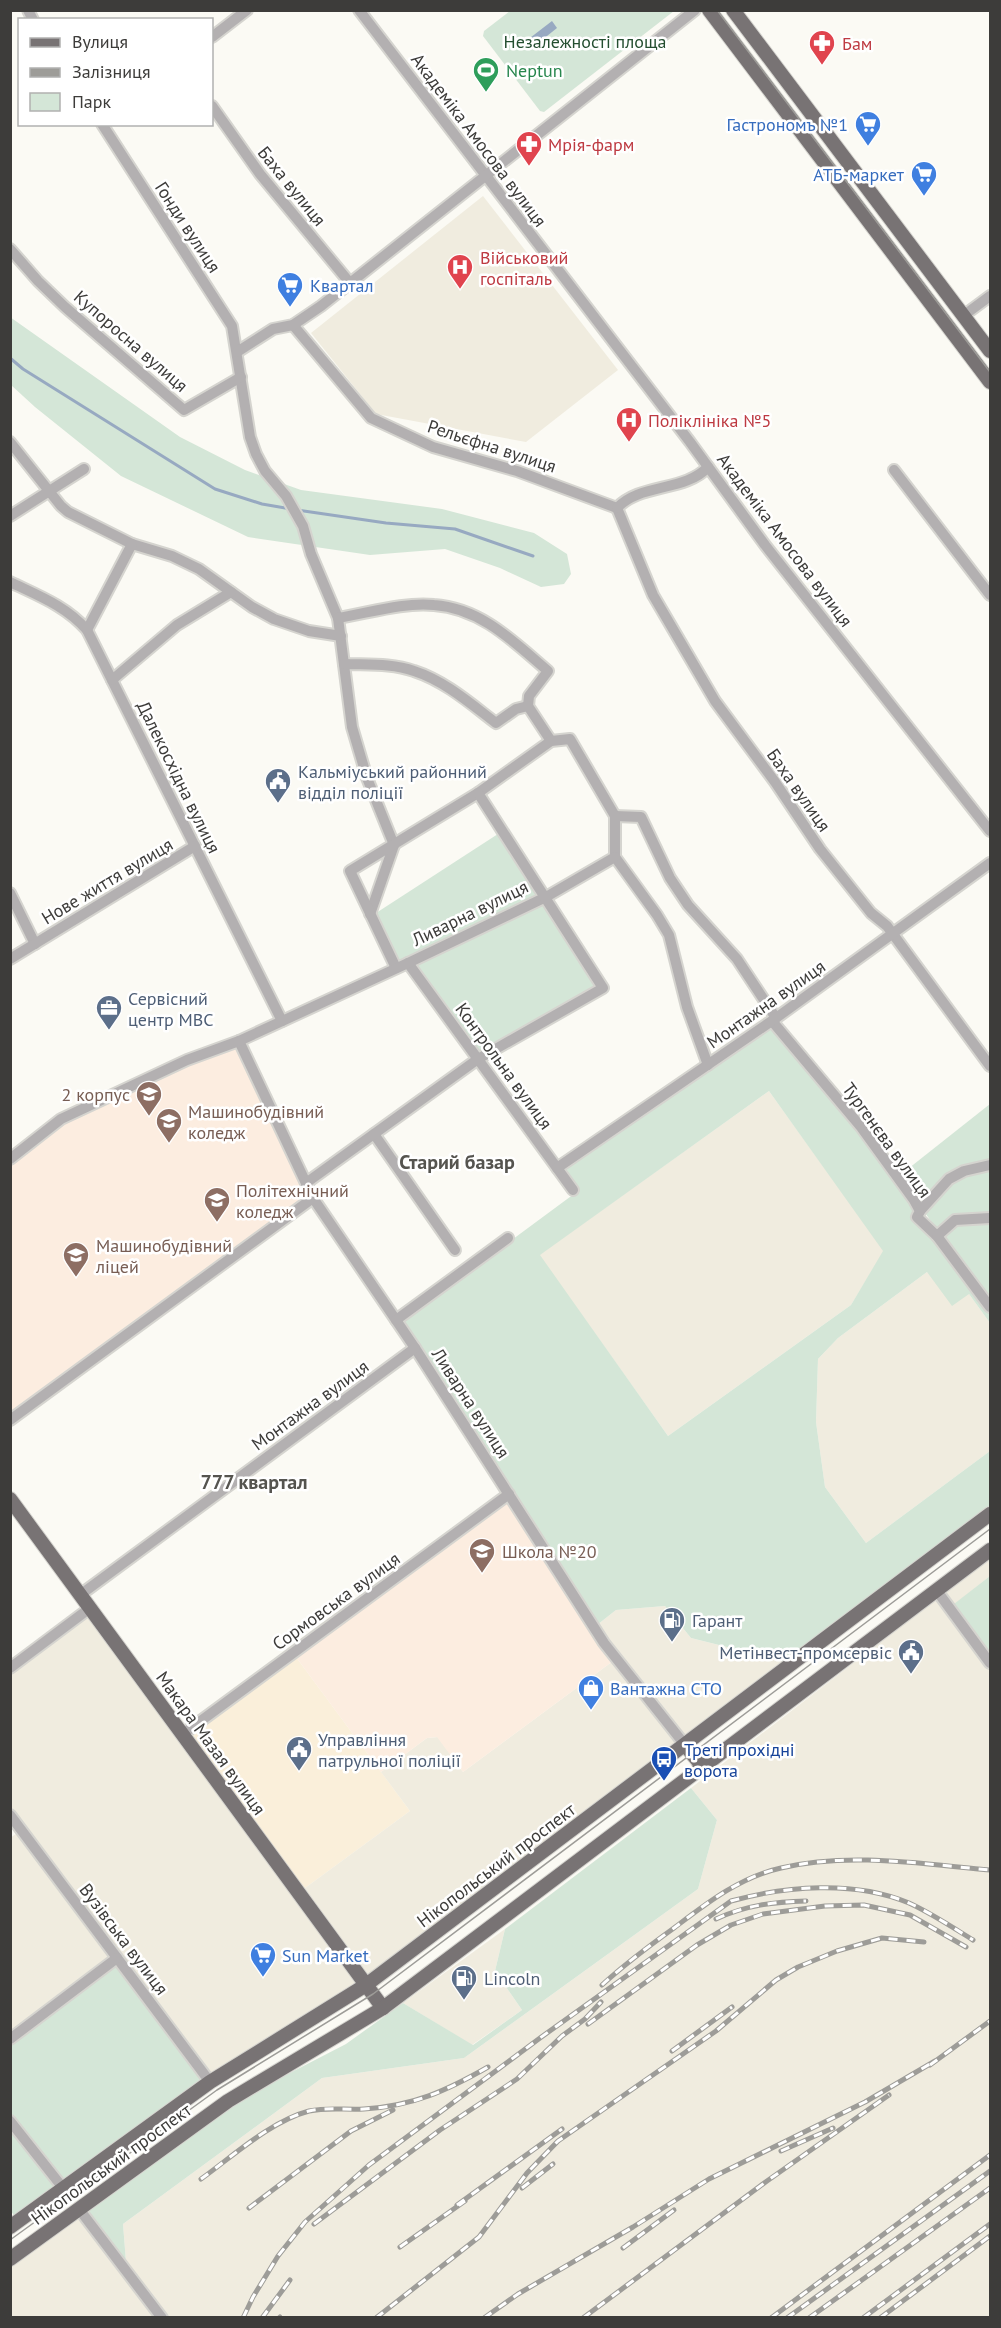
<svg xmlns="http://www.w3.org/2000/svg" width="1001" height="2328" font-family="'PT Sans',sans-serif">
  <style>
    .commercial { fill: #faefda }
    .built { fill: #f0ecdf }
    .education { fill: #fcede0 }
    .green { fill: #d4e6d7; fill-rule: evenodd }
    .water { fill: #97a9c1 }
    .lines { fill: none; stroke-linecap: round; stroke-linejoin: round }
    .stream { stroke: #97a9c1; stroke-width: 3 }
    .minor-casing { stroke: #d5d4cf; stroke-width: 14 }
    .major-casing { stroke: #d5d4cf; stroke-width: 16 }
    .minor { stroke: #b3b0b1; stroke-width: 10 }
    .major { stroke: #787374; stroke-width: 14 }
    .tram { stroke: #9d9c98; stroke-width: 1.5 }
    .rail-casing { stroke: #9d9c98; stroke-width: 5 }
    .rail { stroke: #fff; stroke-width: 3; stroke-dasharray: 9; stroke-linecap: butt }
    .labels { text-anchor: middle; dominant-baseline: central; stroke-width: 5; stroke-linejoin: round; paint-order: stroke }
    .park-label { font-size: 18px; fill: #244e30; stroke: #fff }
    .health-label { font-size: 18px; fill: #be3a42; stroke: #fff; text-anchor: start }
    .leisure-label { font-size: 18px; fill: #27864d; stroke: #fff; text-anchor: start }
    .shop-label { font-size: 18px; fill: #366cbe; stroke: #fff; text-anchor: start }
    .street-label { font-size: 18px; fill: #3d3c3a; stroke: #fff }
    .service-label { font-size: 18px; fill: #4e5e75; stroke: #fff; text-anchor: start }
    .education-label { font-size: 18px; fill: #785e54; stroke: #fff; text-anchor: start }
    .transit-label { font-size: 18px; fill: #164399; stroke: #fff; text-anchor: start }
    .neighbourhood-label { font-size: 20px; font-weight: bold; fill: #55544f; stroke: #fff }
  </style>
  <rect width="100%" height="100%" fill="#fbfaf4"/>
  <polygon class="commercial" points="296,1657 410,1811 301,1891 188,1737"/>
  <g class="built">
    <polygon points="483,196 618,370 526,442 376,414 311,333"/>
    <polygon points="769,1091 884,1251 851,1305 668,1436 539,1255"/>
    <polygon points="927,1272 969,1294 990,1323 990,1451 866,1543 825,1487 816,1422 818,1359 838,1338"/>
    <polygon points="990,1558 990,1576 955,1604 990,1652 990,2317 168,2317 126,2262 123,2224 322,2078 464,2058 698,1889 717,1820 691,1788"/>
    <polygon points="665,1606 691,1638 787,1662 686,1739 597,1625 616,1610"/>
    <polygon points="90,1613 361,1983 205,2081 11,2043 10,1838 26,1827 11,1807 11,1674"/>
    <polygon points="613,1661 679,1744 366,1979 301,1891 410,1811 381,1772 427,1738 438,1737 463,1772"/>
    <polygon points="505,1929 495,1971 522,2010 472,2045 403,2003"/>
    <polygon points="78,2215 157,2317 11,2317 10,2264"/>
  </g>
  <g class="education">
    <polygon points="237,1046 308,1196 11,1415 11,1165 63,1123 189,1064"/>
    <polygon points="508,1502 613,1661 463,1772 437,1737 427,1738 381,1772 296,1657"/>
  </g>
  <g class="green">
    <polygon points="510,11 674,11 544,112 540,111 483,36 484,31"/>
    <polygon points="10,317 180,437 245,470 301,490 442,509 534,533 567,554 571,574 564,584 541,587 500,568 445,549 370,555 248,537 121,476 35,407 11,385"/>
    <polygon points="501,832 543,896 397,965 373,915"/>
    <polygon points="545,899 600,988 478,1056 411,963"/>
    <path d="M 772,1026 L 856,1128 L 929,1232 L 990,1314 L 990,1323 L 969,1294 L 952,1306 L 927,1272 L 838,1338 L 818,1359 L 816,1422 L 825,1487 L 866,1543 L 990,1451 L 990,1510 L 787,1662 L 691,1638 L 665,1606 L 616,1610 L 597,1625 L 402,1321 L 578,1191 L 562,1168 ZM 769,1091 L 883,1251 L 851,1305 L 668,1436 L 540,1255 Z"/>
    <polygon points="990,1104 990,1300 940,1234 899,1176"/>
    <polygon points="990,1576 990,1652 954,1604"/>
    <polygon points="691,1788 717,1820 698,1889 464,2058 322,2078 123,2224 126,2262 85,2209 228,2105 346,2044 403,2003 473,2045 522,2010 495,1971 505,1929"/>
    <polygon points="117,1963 205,2081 15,2217 11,2211 11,2043"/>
  </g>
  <polygon class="water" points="552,21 557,28 532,48 526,41"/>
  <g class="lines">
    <g class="stream">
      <polyline points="10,358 23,369 215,489 262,504 291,509"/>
      <polyline points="297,510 386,523 455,529 533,556"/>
    </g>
    <g class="minor-casing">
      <g id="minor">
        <polyline points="28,10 33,20"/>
        <polyline points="359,10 690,442 765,545 990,831"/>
        <polyline points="212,37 247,10"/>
        <polyline points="212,106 260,174 350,283"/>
        <polyline points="102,124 232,326 250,437 256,454 265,471 286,496 303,526 311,554 338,618 352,727 367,778 394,845"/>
        <polyline points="10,249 38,281 65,307 184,410 241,377"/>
        <polyline points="963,316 990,296"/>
        <polyline points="293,325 371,418 433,447 517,471 617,508"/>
        <polyline points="237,352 273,329 293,325 321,306 695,10"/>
        <polyline points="10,442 61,506 68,512 132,544 172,556 199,569 252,607 274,619 309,631 341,636"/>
        <polyline points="894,470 990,595"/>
        <polyline points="617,508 653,595 715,701 775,782 820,849 871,913 887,926 990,1066"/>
        <path d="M 617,508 C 640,483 685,492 708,467"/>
        <polyline points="10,516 84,469"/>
        <path d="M 10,582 C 39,596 66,606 87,630 L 282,1021"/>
        <path d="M 338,618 C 369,613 403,602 434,605 C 481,608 514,642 548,671 L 529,696 L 528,706 L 551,741"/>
        <polyline points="87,630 132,544"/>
        <path d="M 344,664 C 367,665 392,663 414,671 C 445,681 471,704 496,723 L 516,709 L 528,706"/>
        <polyline points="112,680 177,625 231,592"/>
        <polyline points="615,816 641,817 670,878 688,905 737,959 776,1018"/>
        <polyline points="10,893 35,944"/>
        <polyline points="370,914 394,845"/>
        <polyline points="10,959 195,846"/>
        <polyline points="408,963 573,1190"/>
        <polyline points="396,968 350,871 478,793 551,741 570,739 615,816 615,857 657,915 669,935 687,1007 708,1065"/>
        <polyline points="772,1021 861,1127 914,1200 920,1211 917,1217 937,1236 990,1307"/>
        <polyline points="239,1041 313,1198 415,1348 604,1643 685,1745"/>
        <polyline points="374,1134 455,1250"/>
        <polyline points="10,1159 61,1119 187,1060 239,1041 408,963 546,897 615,857"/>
        <polyline points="557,1168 776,1018 990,863"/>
        <polyline points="306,1183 478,1059 603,988 478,793"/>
        <polyline points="920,1211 949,1179 964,1171 990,1165"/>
        <polyline points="937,1236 955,1220 990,1218"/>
        <polyline points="396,1320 508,1238"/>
        <polyline points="10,1420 313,1198"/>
        <polyline points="937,1591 990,1663"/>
        <polyline points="80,1595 415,1348"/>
        <polyline points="10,1668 90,1608"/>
        <polyline points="183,1734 509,1494"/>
        <polyline points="10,1815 210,2082"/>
        <polyline points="10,2039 117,1958"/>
        <polyline points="10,2121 63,2188"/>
        <polyline points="79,2209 162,2318"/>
      </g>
    </g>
    <g class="major-casing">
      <g id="major">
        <polyline points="709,10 990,382"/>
        <polyline points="733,10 990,351"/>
        <polyline points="10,1499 383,2008"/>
        <polyline points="685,1745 703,1767"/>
        <polyline points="10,2227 210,2082 366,1985 990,1514"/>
        <polyline points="10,2259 228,2101 383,2008 990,1550"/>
      </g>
    </g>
    <use href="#minor" class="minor"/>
    <use href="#major" class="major"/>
    <g class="tram">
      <polyline points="717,10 990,372"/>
      <polyline points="10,2240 217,2090 373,1994 990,1529"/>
    </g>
    <g class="rail-casing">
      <g id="rail">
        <path d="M 716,1919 C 746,1905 774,1902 806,1901"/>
        <path d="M 602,1985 C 625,1964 649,1946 674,1928 C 707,1903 740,1877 781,1868 C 849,1852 922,1864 990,1870"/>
        <polyline points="588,2024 697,1945 731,1925 763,1914 825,1906 864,1905 910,1915 966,1947"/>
        <polyline points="672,2051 732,2007"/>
        <polyline points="930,2065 990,2021"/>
        <polyline points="781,2151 833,2128"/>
        <path d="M 201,2179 C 233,2156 271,2121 309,2111 C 328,2107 345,2110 364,2109 C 413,2106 446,2091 488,2067"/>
        <polyline points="522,2188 553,2164"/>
        <polyline points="457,2205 562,2129"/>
        <polyline points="249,2208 351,2131 393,2110"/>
        <polyline points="314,2224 440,2130 517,2079 562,2036 585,2019 601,2002"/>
        <polyline points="400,2247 465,2201"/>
        <polyline points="623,2248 674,2210"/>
        <path d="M 243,2318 L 253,2297 L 278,2256 L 305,2222 L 369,2165 L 540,2038 L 731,1901 C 786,1886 854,1880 909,1903 C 931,1913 952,1927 973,1940"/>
        <polyline points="262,2318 290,2280"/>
        <polyline points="279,2318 280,2317"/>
        <polyline points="376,2318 479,2237 527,2173 558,2141 716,2031 776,1980 798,1967 837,1951 882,1938 924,1942"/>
        <polyline points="484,2318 518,2294 633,2227 709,2179 865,2102 935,2061"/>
        <polyline points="583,2318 767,2181 889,2095"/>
        <polyline points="771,2318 990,2155"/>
        <polyline points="787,2318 990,2171"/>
        <polyline points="809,2318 990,2188"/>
        <polyline points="863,2318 990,2224"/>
        <polyline points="880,2318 990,2236"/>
      </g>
    </g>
    <use href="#rail" class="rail"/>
  </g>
  <defs>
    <g id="pharmacy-pin" transform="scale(1.35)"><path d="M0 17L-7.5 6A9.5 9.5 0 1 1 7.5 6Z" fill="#e0444e" stroke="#fff"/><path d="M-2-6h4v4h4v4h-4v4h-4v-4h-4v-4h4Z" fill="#fff"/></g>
    <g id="stadium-pin" transform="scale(1.35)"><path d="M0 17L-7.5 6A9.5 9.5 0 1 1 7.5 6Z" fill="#2e9e5b" stroke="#fff"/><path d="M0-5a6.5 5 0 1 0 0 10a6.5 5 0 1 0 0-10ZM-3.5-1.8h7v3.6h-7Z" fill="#fff"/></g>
    <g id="supermarket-pin" transform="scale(1.35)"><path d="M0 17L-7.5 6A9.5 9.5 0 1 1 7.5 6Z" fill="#3f7fe0" stroke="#fff"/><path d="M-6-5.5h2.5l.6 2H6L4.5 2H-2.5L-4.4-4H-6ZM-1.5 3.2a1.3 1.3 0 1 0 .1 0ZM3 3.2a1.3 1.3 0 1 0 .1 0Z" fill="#fff"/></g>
    <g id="hospital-pin" transform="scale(1.35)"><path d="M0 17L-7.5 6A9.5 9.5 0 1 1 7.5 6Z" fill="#e0444e" stroke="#fff"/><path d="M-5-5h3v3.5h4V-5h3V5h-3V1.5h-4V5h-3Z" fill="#fff"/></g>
    <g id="civic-pin" transform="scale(1.35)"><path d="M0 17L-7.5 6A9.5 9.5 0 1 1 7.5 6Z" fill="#5c6f8a" stroke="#fff"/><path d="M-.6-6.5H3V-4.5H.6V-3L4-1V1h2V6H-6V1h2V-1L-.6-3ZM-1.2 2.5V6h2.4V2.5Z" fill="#fff"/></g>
    <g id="office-pin" transform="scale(1.35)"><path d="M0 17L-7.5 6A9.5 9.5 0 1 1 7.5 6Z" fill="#5c6f8a" stroke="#fff"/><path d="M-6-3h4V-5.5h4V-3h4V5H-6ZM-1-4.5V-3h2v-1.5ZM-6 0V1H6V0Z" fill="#fff"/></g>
    <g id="university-pin" transform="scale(1.35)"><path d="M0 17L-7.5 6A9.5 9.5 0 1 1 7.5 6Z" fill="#8d6e63" stroke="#fff"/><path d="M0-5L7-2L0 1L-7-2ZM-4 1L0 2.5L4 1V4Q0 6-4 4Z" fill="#fff"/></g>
    <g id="school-pin" transform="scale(1.35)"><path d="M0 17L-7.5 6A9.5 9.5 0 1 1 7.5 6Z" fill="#8d6e63" stroke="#fff"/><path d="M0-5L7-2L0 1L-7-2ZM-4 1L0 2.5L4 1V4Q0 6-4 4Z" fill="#fff"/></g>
    <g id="fuel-pin" transform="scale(1.35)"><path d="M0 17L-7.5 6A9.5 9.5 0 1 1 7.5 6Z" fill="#5c6f8a" stroke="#fff"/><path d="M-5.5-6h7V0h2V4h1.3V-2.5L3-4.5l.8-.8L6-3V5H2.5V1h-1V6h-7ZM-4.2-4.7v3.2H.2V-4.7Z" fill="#fff"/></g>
    <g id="shop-pin" transform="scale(1.35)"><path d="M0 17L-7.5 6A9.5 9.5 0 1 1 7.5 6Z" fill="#3f7fe0" stroke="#fff"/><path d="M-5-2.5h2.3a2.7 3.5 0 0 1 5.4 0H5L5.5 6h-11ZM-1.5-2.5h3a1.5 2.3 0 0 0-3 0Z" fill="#fff"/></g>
    <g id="bus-pin" transform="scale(1.35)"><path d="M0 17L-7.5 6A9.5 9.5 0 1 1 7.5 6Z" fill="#1a4fb4" stroke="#fff"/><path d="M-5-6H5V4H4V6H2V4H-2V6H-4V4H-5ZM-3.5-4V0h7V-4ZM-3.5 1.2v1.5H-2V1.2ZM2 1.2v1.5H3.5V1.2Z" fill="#fff"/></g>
  </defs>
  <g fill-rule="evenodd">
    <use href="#pharmacy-pin" x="822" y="43"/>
    <use href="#stadium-pin" x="486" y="70"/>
    <use href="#supermarket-pin" x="868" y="124"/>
    <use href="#pharmacy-pin" x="529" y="144"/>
    <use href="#supermarket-pin" x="924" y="174"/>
    <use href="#hospital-pin" x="460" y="267"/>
    <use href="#supermarket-pin" x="290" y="285"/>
    <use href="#hospital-pin" x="629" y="420"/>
    <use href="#civic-pin" x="278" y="781"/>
    <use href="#office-pin" x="109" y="1008"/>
    <use href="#university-pin" x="149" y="1094"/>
    <use href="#university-pin" x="169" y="1121"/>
    <use href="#university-pin" x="217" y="1200"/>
    <use href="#university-pin" x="76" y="1255"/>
    <use href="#school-pin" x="482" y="1551"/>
    <use href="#fuel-pin" x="672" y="1620"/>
    <use href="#civic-pin" x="911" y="1652"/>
    <use href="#shop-pin" x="591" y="1688"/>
    <use href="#civic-pin" x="299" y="1749"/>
    <use href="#bus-pin" x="664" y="1759"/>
    <use href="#supermarket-pin" x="263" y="1955"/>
    <use href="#fuel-pin" x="464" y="1978"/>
  </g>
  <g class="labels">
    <g class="park-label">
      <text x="585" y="41">Незалежності площа</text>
    </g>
    <g class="health-label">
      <text x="842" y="43">Бам</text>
      <text x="548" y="144">Мрія-фарм</text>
      <text x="480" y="257">Військовий<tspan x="480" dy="21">госпіталь</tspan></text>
      <text x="648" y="420">Поліклініка №5</text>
    </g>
    <g class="leisure-label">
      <text x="506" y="70">Neptun</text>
    </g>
    <g class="shop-label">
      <text x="848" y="124" text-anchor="end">Гастрономъ №1</text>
      <text x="904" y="174" text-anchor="end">АТБ-маркет</text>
      <text x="310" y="285">Квартал</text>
      <text x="610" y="1688">Вантажна СТО</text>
      <text x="282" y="1955">Sun Market</text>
    </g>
    <g class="street-label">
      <text transform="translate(479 140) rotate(53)">Академіка Амосова вулиця</text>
      <text transform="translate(292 186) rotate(51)">Баха вулиця</text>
      <text transform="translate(188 227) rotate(57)">Гонди вулиця</text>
      <text transform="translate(131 341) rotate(41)">Купоросна вулиця</text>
      <text transform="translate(492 446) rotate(18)">Рельєфна вулиця</text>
      <text transform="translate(785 540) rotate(53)">Академіка Амосова вулиця</text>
      <text transform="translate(179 777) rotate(64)">Далекосхідна вулиця</text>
      <text transform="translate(799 790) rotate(55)">Баха вулиця</text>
      <text transform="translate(107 881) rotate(-31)">Нове життя вулиця</text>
      <text transform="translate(470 913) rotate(-26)">Ливарна вулиця</text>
      <text transform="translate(766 1004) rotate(-35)">Монтажна вулиця</text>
      <text transform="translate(504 1066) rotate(54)">Контрольна вулиця</text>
      <text transform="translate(887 1140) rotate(54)">Тургенєва вулиця</text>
      <text transform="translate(471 1403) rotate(57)">Ливарна вулиця</text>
      <text transform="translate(310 1405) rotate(-36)">Монтажна вулиця</text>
      <text transform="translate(336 1601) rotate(-36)">Сормовська вулиця</text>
      <text transform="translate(211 1743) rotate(54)">Макара Мазая вулиця</text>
      <text transform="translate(496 1865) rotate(-37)">Нікопольський проспект</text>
      <text transform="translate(124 1939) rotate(53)">Вузівська вулиця</text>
      <text transform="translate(111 2164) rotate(-36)">Нікопольський проспект</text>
    </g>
    <g class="service-label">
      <text x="298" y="771">Кальміуський районний<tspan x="298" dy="21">відділ поліції</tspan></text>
      <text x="128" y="998">Сервісний<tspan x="128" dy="21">центр МВС</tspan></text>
      <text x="692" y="1620">Гарант</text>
      <text x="892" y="1652" text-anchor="end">Метінвест-промсервіс</text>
      <text x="318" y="1739">Управління<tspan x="318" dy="21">патрульної поліції</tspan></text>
      <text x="484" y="1978">Lincoln</text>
    </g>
    <g class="education-label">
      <text x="130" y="1094" text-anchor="end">2 корпус</text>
      <text x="188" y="1111">Машинобудівний<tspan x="188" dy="21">коледж</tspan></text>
      <text x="236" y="1190">Політехнічний<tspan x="236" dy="21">коледж</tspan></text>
      <text x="96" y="1245">Машинобудівний<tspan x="96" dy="21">ліцей</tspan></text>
      <text x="502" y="1551">Школа №20</text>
    </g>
    <g class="transit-label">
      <text x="684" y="1749">Треті прохідні<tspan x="684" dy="21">ворота</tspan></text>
    </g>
    <g class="neighbourhood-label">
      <text x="457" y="1162">Старий базар</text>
      <text x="254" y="1482">777 квартал</text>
    </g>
  </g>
  <rect width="1001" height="2328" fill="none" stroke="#3d3c3a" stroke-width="24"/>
  <rect x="18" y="18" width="195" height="108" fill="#ffffff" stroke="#b1b1b0" stroke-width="1.5"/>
  <rect x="30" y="38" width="30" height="9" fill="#787374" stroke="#b1b1b0" stroke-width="1.5"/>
  <text x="72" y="48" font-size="18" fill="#3d3c3a">Вулиця</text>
  <rect x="30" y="68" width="30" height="9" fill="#9d9c98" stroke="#b1b1b0" stroke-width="1.5"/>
  <text x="72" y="78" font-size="18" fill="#3d3c3a">Залізниця</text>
  <rect x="30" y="93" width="30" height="18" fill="#d4e6d7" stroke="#b1b1b0" stroke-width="1.5"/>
  <text x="72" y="108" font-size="18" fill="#3d3c3a">Парк</text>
</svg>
